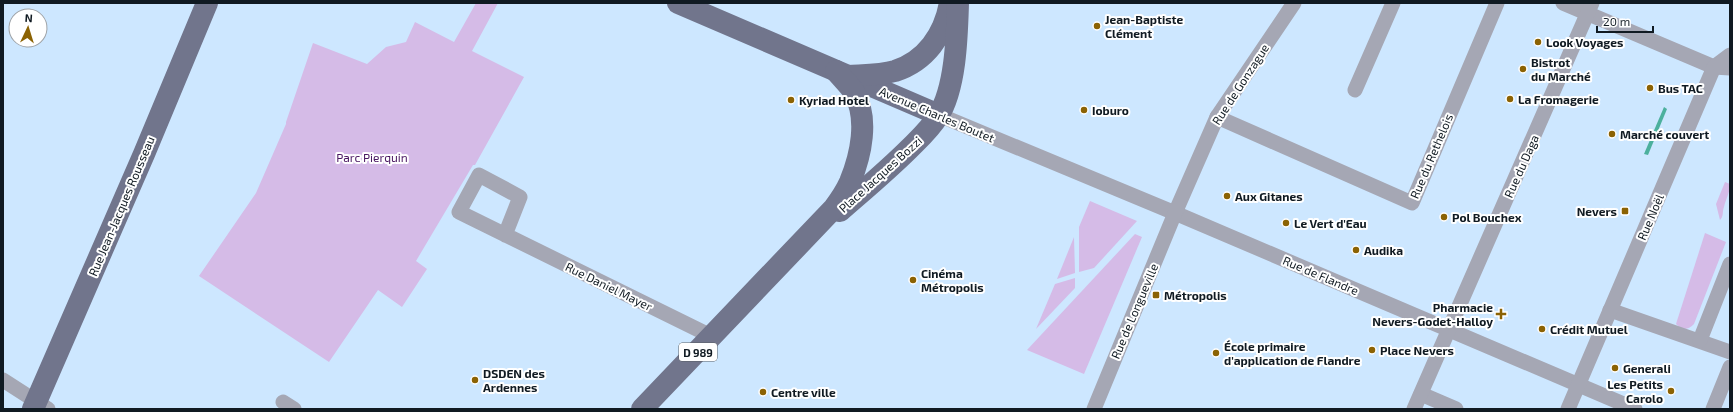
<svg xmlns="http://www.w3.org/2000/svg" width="1733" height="412" font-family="'Exo 2',sans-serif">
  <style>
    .green { fill: #d5bbe7 }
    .water { fill: #4cb09d }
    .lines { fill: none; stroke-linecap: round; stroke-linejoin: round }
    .street { stroke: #a5a7b4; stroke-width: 15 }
    .primary { stroke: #71758c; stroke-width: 22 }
    .poi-dot { fill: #8b6203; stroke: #fff; stroke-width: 1.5 }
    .labels { text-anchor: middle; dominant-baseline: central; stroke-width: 4; stroke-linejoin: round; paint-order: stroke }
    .shield { fill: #fff; stroke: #585f64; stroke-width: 1 }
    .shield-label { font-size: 11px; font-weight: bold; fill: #101a22 }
    .poi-label { font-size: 12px; font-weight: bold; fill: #101a22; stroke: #fff; text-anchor: start }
    .street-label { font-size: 12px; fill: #101a22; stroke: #fff }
    .park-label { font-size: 12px; fill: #491761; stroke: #fff }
  </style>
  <rect width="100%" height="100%" fill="#cde7ff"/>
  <g class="green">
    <polygon points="476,3 498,3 472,51 524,77 475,165 473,165 416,261 427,269 402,307 378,290 329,362 199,276 256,193 286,124 286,122 313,43 367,64 386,47 406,42 415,22 454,42"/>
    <path d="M 1725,182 L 1730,184 C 1730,193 1726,198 1724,207 C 1722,212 1724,216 1720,220 L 1716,204 Z"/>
    <polygon points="1090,201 1137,221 1094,268 1079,272 1079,227"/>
    <path d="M 1705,233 L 1726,242 L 1694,324 C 1687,331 1682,330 1676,324 Z"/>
    <polygon points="1135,234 1142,237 1084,374 1027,350"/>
    <polygon points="1074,237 1075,273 1057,279"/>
    <polygon points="1075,278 1075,288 1036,329 1055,284"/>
  </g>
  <polygon class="water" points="1664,107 1667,109 1648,155 1644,154"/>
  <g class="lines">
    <g class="street">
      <polyline points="1563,3 1714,67 1730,68"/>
      <polyline points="1355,90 1393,3"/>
      <polyline points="939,115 1175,213 1635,409"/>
      <polyline points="1217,117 1412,203 1497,3"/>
      <polyline points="505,235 520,197 479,175 459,212 713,337"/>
      <polyline points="1610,310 1730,352"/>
      <polyline points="1700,340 1730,264"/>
      <polyline points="3,380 48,409"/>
      <polyline points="1421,394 1456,409"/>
      <polyline points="283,402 294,409"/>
      <polyline points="1094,409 1175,213 1217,117 1294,3"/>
      <polyline points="1414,409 1592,3"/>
      <polyline points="1568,409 1714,67 1730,55"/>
      <polyline points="1713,409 1730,367"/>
    </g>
    <g class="primary">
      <polyline points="678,3 939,115"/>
      <path d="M 849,76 C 863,75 881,75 895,71 C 926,61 944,35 950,3"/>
      <path d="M 840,211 C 864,190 888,170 910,148 C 920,138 931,128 938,116 C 956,88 957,35 958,3"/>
      <polyline points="33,409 144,154 207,3"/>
      <path d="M 642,409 L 834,208 C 840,200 846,191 850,182 C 861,155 869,119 854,92 C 849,85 842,78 836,71"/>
    </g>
  </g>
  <g class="poi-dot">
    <circle cx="1097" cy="26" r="4"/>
    <circle cx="1538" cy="42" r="4"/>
    <circle cx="1523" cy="69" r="4"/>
    <circle cx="1650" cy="88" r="4"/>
    <circle cx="1510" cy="99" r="4"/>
    <circle cx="791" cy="100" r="4"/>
    <circle cx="1084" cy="110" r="4"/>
    <circle cx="1612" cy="134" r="4"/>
    <circle cx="1227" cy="196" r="4"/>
    <rect x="1621" y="207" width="8" height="8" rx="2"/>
    <circle cx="1444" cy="217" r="4"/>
    <circle cx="1286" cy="223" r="4"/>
    <circle cx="1356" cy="250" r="4"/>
    <circle cx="913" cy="280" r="4"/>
    <rect x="1152" y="291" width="8" height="8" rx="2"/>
    <path d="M1499 308h4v4h4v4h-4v4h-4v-4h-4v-4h4z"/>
    <circle cx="1542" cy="329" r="4"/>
    <circle cx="1372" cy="350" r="4"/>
    <circle cx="1216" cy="353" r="4"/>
    <circle cx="1615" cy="368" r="4"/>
    <circle cx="475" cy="380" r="4"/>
    <circle cx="1671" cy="391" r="4"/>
    <circle cx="763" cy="392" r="4"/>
  </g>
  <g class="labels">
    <rect class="shield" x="679" y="343" width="38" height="18" rx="3"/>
    <g class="shield-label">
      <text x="698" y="352">D 989</text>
    </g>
    <g class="poi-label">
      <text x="1105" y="19">Jean-Baptiste<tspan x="1105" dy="14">Clément</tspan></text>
      <text x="1546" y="42">Look Voyages</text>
      <text x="1531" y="62">Bistrot<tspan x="1531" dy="14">du Marché</tspan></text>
      <text x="1658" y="88">Bus TAC</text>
      <text x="1518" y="99">La Fromagerie</text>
      <text x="799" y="100">Kyriad Hotel</text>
      <text x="1092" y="110">Ioburo</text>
      <text x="1620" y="134">Marché couvert</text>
      <text x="1235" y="196">Aux Gitanes</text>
      <text x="1617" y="211" text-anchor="end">Nevers</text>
      <text x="1452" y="217">Pol Bouchex</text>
      <text x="1294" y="223">Le Vert d'Eau</text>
      <text x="1364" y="250">Audika</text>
      <text x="921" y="273">Cinéma<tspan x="921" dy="14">Métropolis</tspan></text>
      <text x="1164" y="295">Métropolis</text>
      <text x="1493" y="307" text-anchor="end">Pharmacie<tspan x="1493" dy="14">Nevers-Godet-Halloy</tspan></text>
      <text x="1550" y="329">Crédit Mutuel</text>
      <text x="1224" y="346">École primaire<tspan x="1224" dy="14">d'application de Flandre</tspan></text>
      <text x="1380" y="350">Place Nevers</text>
      <text x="1623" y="368">Generali</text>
      <text x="483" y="373">DSDEN des<tspan x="483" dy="14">Ardennes</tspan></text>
      <text x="1663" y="384" text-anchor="end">Les Petits<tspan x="1663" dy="14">Carolo</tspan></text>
      <text x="771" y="392">Centre ville</text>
    </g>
    <g class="street-label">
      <text transform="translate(1240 84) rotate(-57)">Rue de Gonzague</text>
      <text transform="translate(937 114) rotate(23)">Avenue Charles Boutet</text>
      <text transform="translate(1431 156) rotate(-67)">Rue du Rethelois</text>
      <text transform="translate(1521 166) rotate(-66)">Rue du Daga</text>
      <text transform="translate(880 174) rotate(-42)">Place Jacques Bozzi</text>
      <text transform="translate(121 206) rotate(-67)">Rue Jean-Jacques Rousseau</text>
      <text transform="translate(1650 217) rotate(-67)">Rue Noël</text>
      <text transform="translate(1321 275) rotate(23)">Rue de Flandre</text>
      <text transform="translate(609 286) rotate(26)">Rue Daniel Mayer</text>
      <text transform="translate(1134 311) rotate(-67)">Rue de Longueville</text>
    </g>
    <g class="park-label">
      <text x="372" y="157">Parc Pierquin</text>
    </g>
  </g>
  <rect width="1733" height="412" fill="none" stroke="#101a22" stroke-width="8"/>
  <g transform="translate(28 28) rotate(4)"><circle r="19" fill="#ffffff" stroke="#9fa3a7"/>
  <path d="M0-3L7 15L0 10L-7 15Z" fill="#8b6203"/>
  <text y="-6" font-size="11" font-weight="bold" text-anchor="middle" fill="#101a22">N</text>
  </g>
  <path d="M1597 26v6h56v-6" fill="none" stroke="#101a22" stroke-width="2"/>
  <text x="1603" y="26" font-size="12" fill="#101a22" stroke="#ffffff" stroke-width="3" paint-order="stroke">20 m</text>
</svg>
